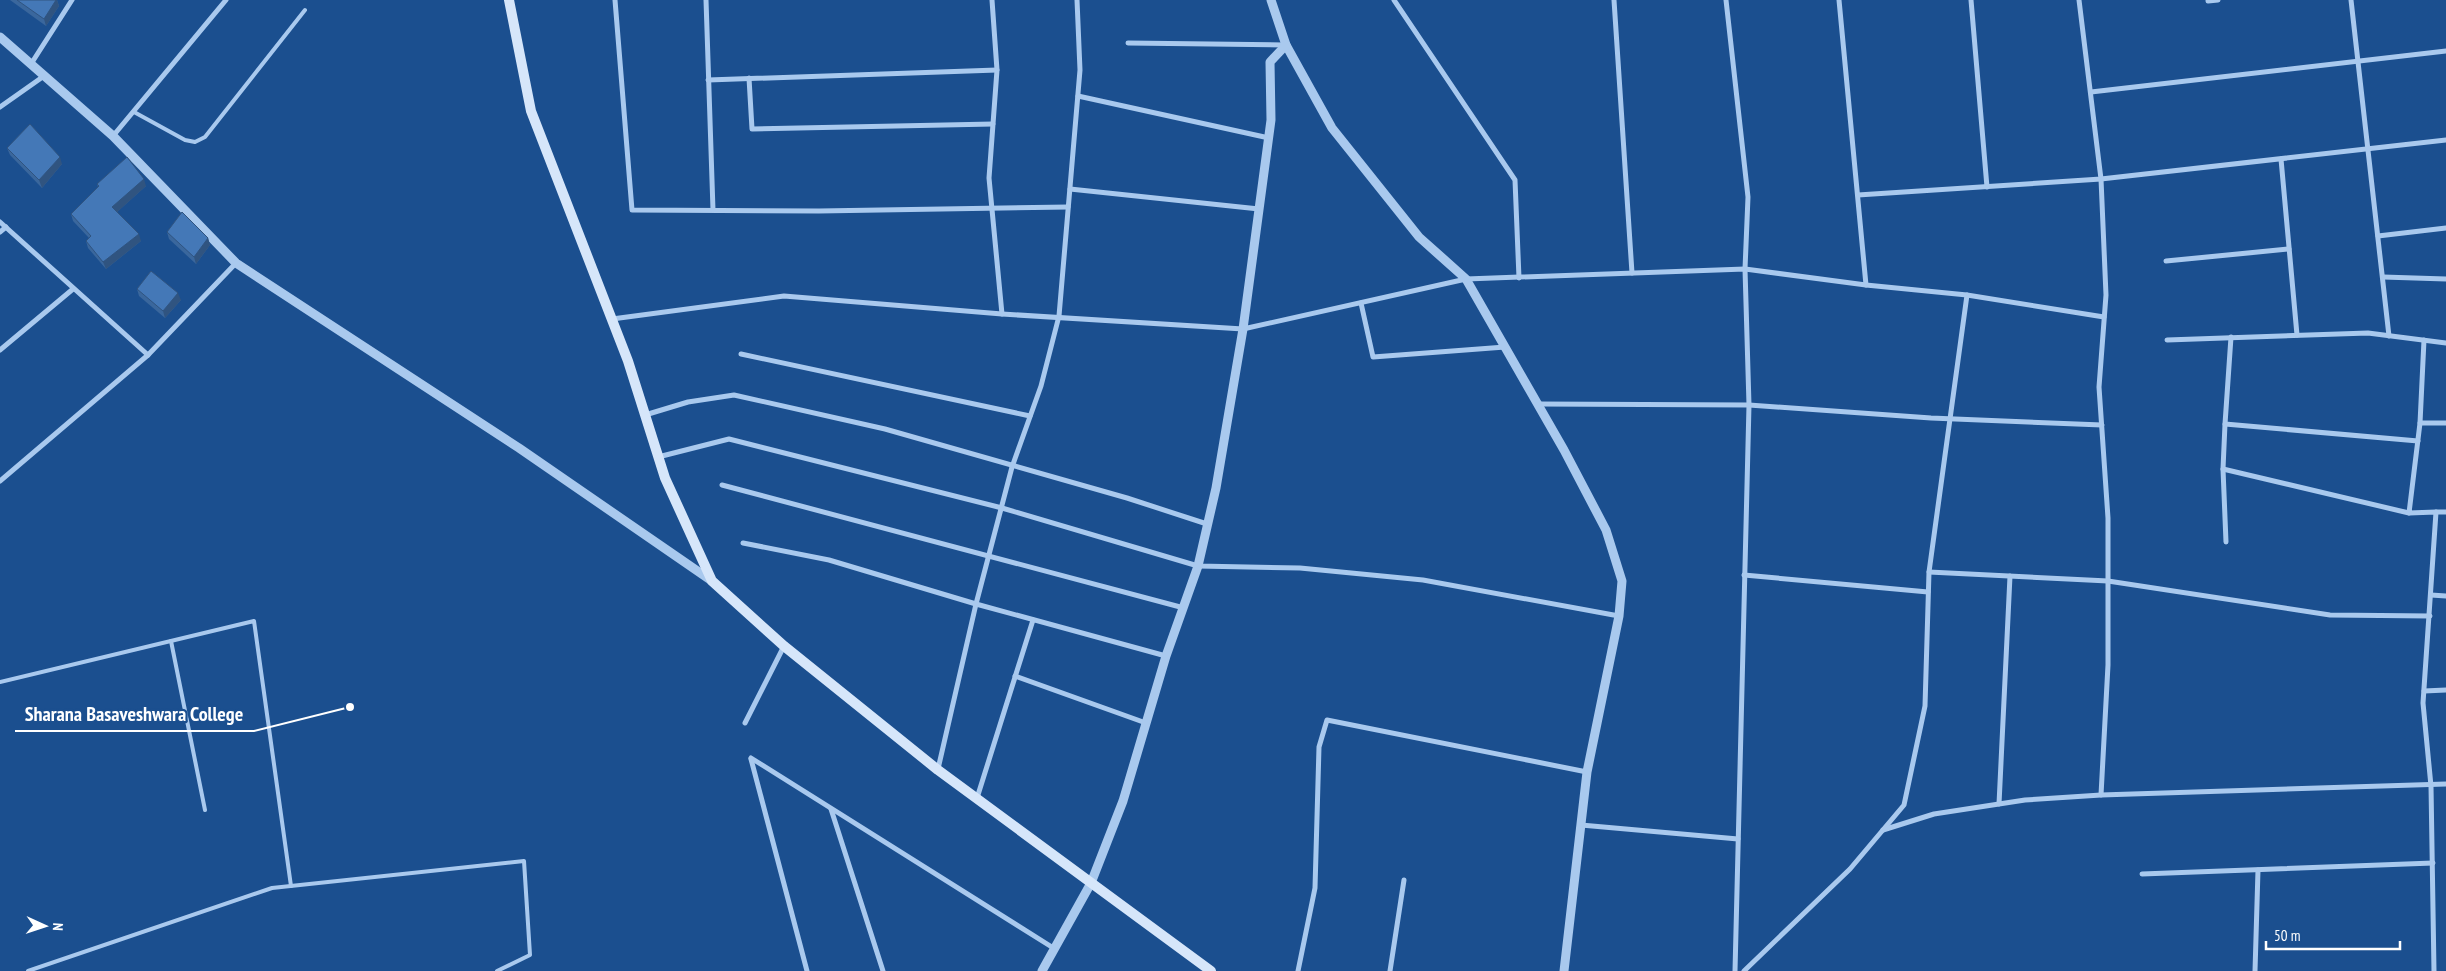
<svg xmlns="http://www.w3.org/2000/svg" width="2446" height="971" font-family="'PT Sans Narrow',sans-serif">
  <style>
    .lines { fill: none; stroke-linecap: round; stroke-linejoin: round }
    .service { stroke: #a9c9ee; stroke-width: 4 }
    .minor { stroke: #a9c9ee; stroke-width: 5 }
    .tertiary { stroke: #a9c9ee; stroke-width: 9 }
    .secondary { stroke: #d6e6fa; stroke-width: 10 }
    .wall { fill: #3a679d }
    .shaded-wall { fill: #305480 }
    .building { fill: #4478b7; stroke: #305480 }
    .leader { fill: none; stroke: #fff; stroke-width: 2 }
    .callout-dot { fill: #fff; stroke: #1b4f8f; stroke-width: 2 }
    .callout-label { font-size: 20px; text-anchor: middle; font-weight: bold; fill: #fff; stroke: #1b4f8f; stroke-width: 4.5; stroke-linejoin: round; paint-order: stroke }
  </style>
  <rect width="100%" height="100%" fill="#1b4f8f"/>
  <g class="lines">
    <g class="service">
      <polyline points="134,112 185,140 195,142 205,137 305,10"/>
      <polyline points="171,641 205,810"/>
      <polyline points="0,682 254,621 291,886"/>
      <polyline points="28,971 272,888 524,861 530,955 497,971"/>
    </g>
    <g class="minor">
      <polyline points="615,0 632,210 819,211 1068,207"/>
      <polyline points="706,0 713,210"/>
      <polyline points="992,0 997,70 989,178 1002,314"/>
      <polyline points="1394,0 1515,180 1519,278"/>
      <polyline points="1614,0 1632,273"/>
      <polyline points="1726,0 1748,197 1745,269 1749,405 1735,971"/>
      <polyline points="1839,0 1866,285"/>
      <polyline points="1971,0 1987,187"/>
      <polyline points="2079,0 2101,179 2106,295 2099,387 2108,518 2108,665 2101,795"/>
      <polyline points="2351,0 2389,336"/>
      <polyline points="2208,1 2218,0"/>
      <polyline points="1128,43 1285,45"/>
      <polyline points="31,64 72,0"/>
      <polyline points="749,78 752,129 993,124"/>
      <polyline points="708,80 997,70"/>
      <polyline points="2091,92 2446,51"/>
      <polyline points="1078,96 1269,138"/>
      <polyline points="0,107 44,76"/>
      <polyline points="113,136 226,0"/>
      <polyline points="2281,159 2297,335"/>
      <polyline points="1070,189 1259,209"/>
      <polyline points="1858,195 2101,179 2446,140"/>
      <polyline points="0,222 148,355"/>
      <polyline points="0,232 6,227"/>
      <polyline points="2378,236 2446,228"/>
      <polyline points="2166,261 2289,249"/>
      <polyline points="2383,277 2446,279"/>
      <polyline points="1361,303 1373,357 1505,347"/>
      <polyline points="612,319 784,296 1002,314 1243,329 1466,279 1745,269 1866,285 1967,295 2104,317"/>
      <polyline points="2167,340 2368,333 2446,343"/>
      <polyline points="2424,340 2420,423 2409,513 2436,512 2423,703 2431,786 2434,971"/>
      <polyline points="0,350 73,289"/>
      <polyline points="741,354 1030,416"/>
      <polyline points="1538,404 1749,405 1931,418 2102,425"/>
      <polyline points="645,415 688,402 734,395 885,429 1127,498 1207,524"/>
      <polyline points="2420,423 2446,423"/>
      <polyline points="2225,424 2231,337"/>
      <polyline points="658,457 729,439 1002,508 1198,566 1300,568 1423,580 1619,616"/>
      <polyline points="2223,469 2409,513"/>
      <polyline points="0,481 148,355 236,263"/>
      <polyline points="722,485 1184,608"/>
      <polyline points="2436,512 2446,512"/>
      <polyline points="2226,542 2223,469 2225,424 2418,441"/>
      <polyline points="743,543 829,560 976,604 1166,656"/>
      <polyline points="1929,572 2108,581 2330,615 2430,616"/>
      <polyline points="1744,575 1928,592"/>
      <polyline points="2431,595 2446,596"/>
      <polyline points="1015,676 1146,723"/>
      <polyline points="2424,691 2446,690"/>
      <polyline points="745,723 784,646"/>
      <polyline points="751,758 1055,949"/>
      <polyline points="751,759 807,971"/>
      <polyline points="938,769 976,604 1012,467 1041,386 1059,316 1080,70 1077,0"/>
      <polyline points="977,798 1033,620"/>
      <polyline points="1999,804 2010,576"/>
      <polyline points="831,809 883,971"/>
      <polyline points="1581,825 1738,839"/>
      <polyline points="1883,830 1934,814 2025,800 2101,795 2446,784"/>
      <polyline points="2142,874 2433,863"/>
      <polyline points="1298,971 1315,888 1319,747 1327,720 1587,772"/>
      <polyline points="1390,971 1404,880"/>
      <polyline points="1744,971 1850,869 1904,805 1925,706 1929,572 1967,295"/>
      <polyline points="2255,971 2258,870"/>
    </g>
    <g class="tertiary">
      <polyline points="1271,0 1286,45 1332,128 1419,237 1466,279 1564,450 1606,530 1622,581 1619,616 1587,772 1564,971"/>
      <polyline points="0,37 113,136 236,263 519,448 712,581"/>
      <polyline points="1042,971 1091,883 1123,801 1166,656 1198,566 1216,488 1243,329 1271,120 1270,62 1286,45"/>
    </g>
    <polyline class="secondary" points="509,0 531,111 628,361 665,478 712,581 784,646 938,770 1211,971"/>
  </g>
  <g class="wall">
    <polygon points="10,0 57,0 59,6 46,26"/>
    <polygon points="7,148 62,164 42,188 10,155"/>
    <polygon points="97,184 146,186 117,212 141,241 106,269 88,248 86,241 89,238 73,221 71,214 98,187"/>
    <polygon points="167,232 208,238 210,245 196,264 169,239"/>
    <polygon points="137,289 181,300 165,318 139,296"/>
  </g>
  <g class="shaded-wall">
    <polygon points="56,0 57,0 59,6 46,26 44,19"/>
    <polygon points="60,157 62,164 42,188 39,180"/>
    <polygon points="144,179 146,186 115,214 112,207"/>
    <polygon points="139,234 141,241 106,269 103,262"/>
    <polygon points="208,238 210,245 196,264 194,257"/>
    <polygon points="178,293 181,300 165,318 163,311"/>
  </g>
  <g class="building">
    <polygon points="17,0 56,0 44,19"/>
    <polygon points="30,124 60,157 39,180 7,148"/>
    <polygon points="127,157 144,179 112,207 139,234 103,262 86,241 91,236 71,214 99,186 97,184"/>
    <polygon points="182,212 208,238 194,257 167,232"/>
    <polygon points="151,271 178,293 163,311 137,289"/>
  </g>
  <path class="leader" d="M350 707L254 731H15"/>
  <circle class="callout-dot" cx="350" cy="707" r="5"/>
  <g class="callout-label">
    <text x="134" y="721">Sharana Basaveshwara College</text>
  </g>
  <g transform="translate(45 926) rotate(93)" stroke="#1b4f8f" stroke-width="4" paint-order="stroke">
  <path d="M0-4L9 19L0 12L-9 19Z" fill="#ffffff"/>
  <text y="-8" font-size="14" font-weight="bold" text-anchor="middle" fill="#ffffff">N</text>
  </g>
  <path d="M2266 941v8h134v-8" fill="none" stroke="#ffffff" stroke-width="2.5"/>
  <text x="2274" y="941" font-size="15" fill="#ffffff" stroke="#1b4f8f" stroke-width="4" paint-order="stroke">50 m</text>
</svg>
